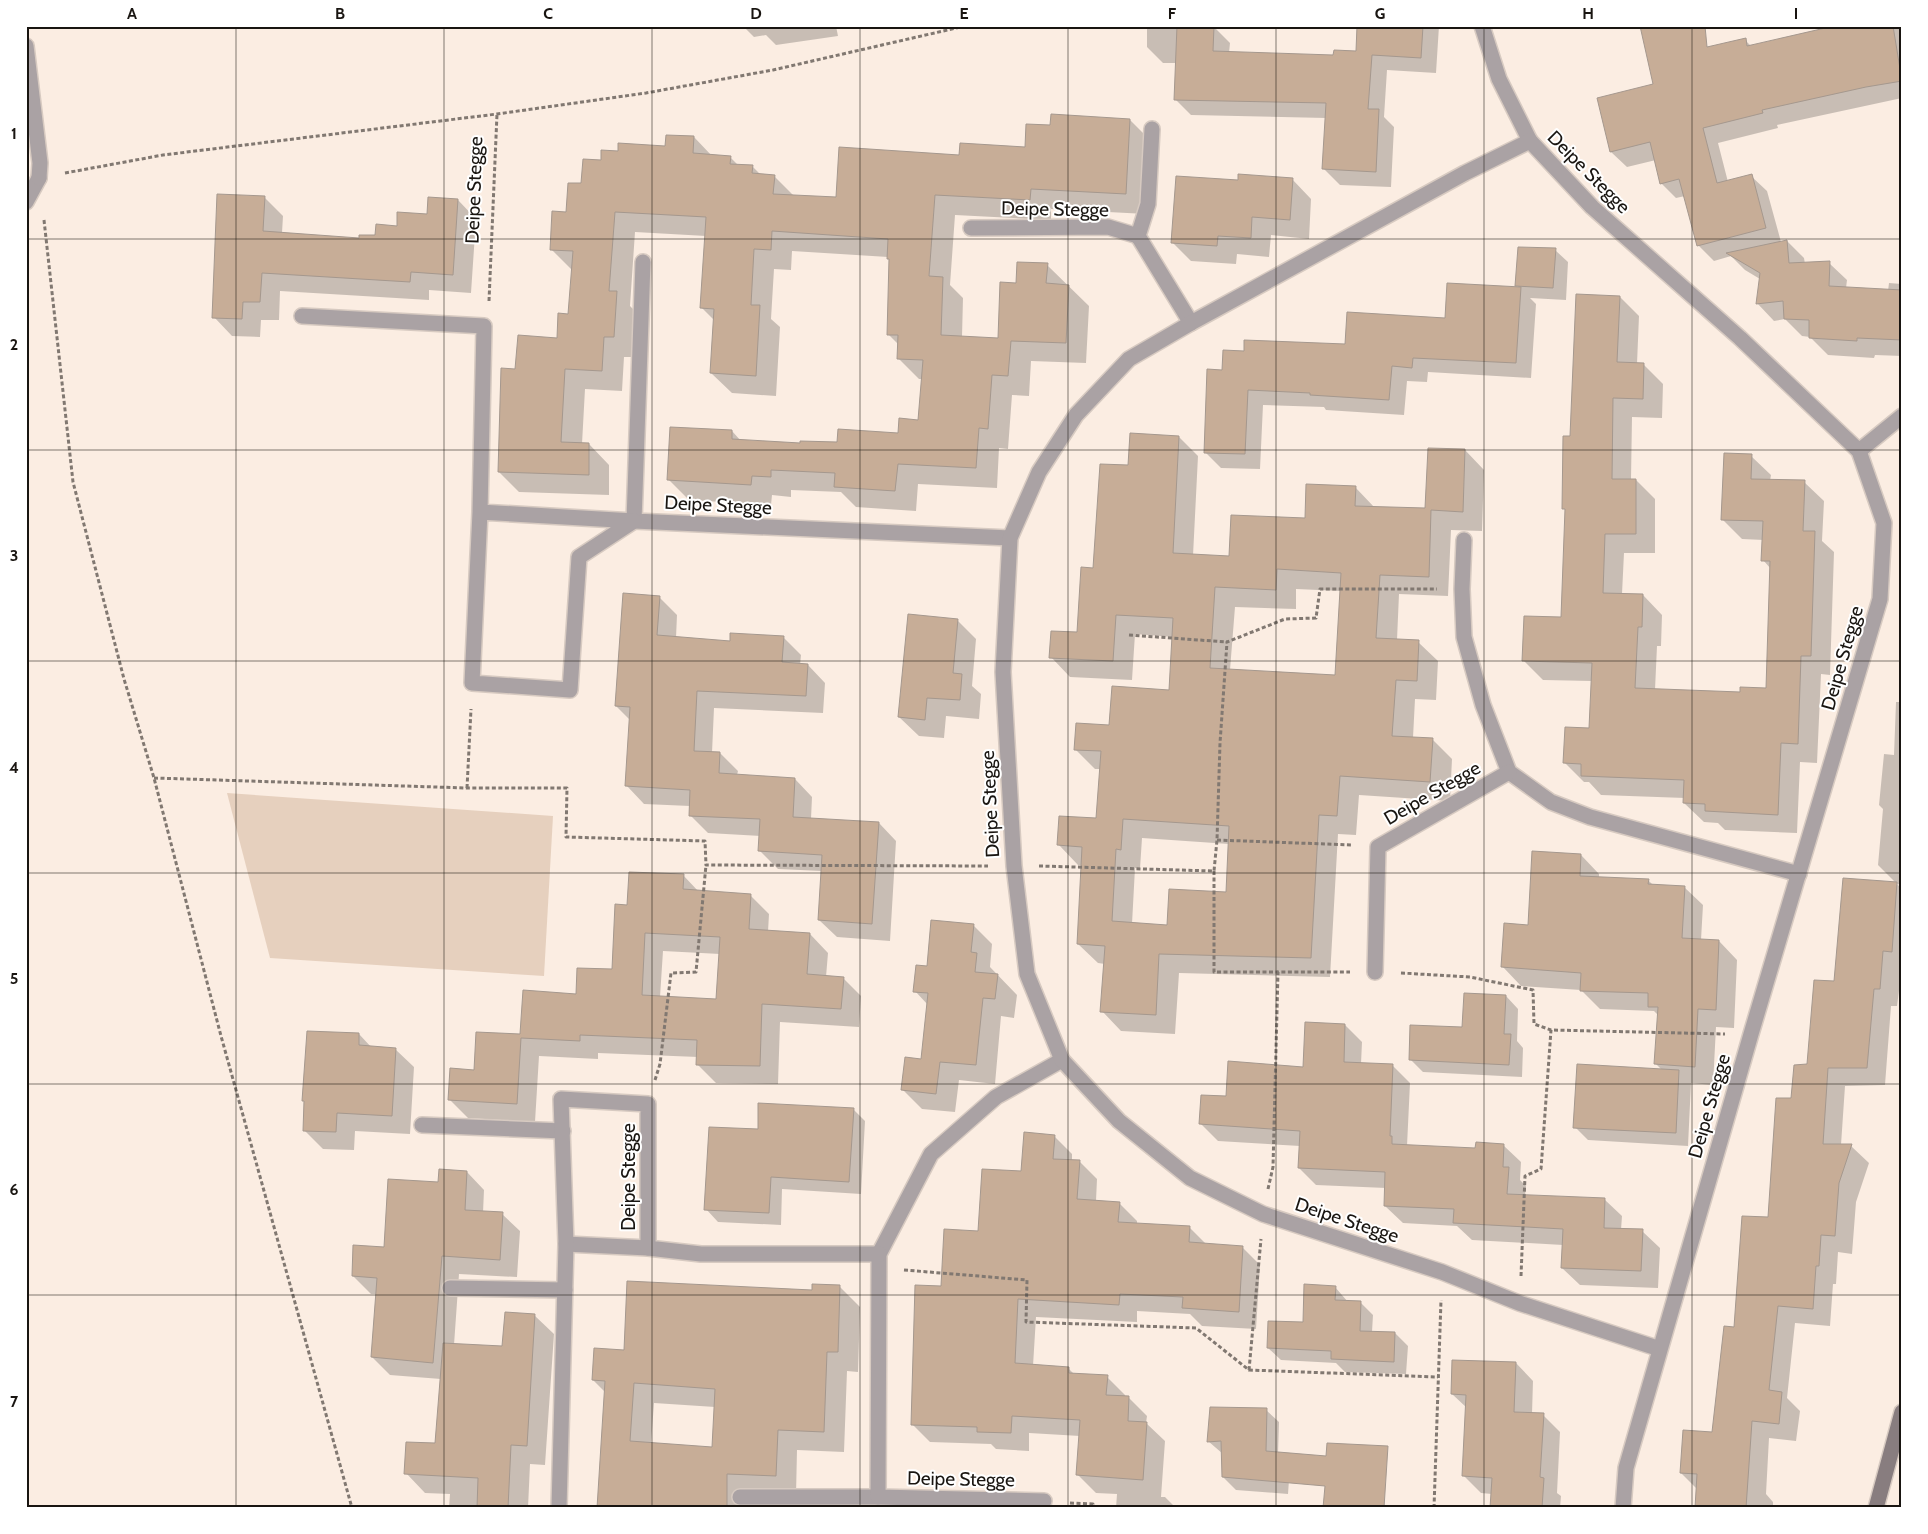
<svg xmlns="http://www.w3.org/2000/svg" width="1928" height="1534" font-family="Cabin,sans-serif">
  <style>
    .green { fill: #e6d0be }
    .shadow { fill: #0003; fill-rule: evenodd }
    .building { fill: #c7ad97; stroke: #a5988e; fill-rule: evenodd }
    .lines { fill: none; stroke-linecap: round; stroke-linejoin: round }
    .service-casing { stroke: #d7cac1; stroke-width: 18 }
    .minor-casing { stroke: #d7cac1; stroke-width: 18 }
    .secondary-casing { stroke: #d7cac1; stroke-width: 18 }
    .path { stroke: #817871; stroke-width: 3; stroke-dasharray: 4 2.5; stroke-linecap: butt }
    .service { stroke: #aaa2a4; stroke-width: 15 }
    .minor { stroke: #aaa2a4; stroke-width: 15 }
    .secondary { stroke: #887d7f; stroke-width: 15 }
    .grid { fill: none; stroke: #191511; stroke-width: 1; stroke-opacity: 0.55 }
    .labels { text-anchor: middle; dominant-baseline: central; stroke-width: 4; stroke-linejoin: round; paint-order: stroke }
    .street-label { font-size: 19px; fill: #191511; stroke: #fff }
    .neatline { fill: none; stroke: #191511; stroke-width: 2 }
    .grid-label { font-size: 16px; text-anchor: middle; font-weight: bold; fill: #191511 }
  </style>
  <rect width="100%" height="100%" fill="#fbede2"/>
  <polygon class="green" points="227,793 553,816 544,976 270,958"/>
  <g class="shadow">
    <polygon points="743,26 836,26 838,36 776,45 766,35 754,37"/>
    <polygon points="1147,26 1214,27 1230,43 1229,53 1334,56 1357,52 1359,26 1439,26 1436,73 1387,70 1384,117 1394,127 1391,187 1340,185 1324,169 1326,118 1191,115 1175,99 1177,63 1163,63 1147,47"/>
    <polygon points="1840,26 1902,26 1902,98 1777,125 1778,128 1718,143 1728,182 1751,176 1767,191 1781,242 1787,241 1804,258 1805,264 1829,263 1847,280 1846,288 1888,291 1889,283 1902,284 1902,356 1875,355 1874,358 1828,355 1810,337 1802,336 1785,319 1774,321 1757,303 1760,279 1745,270 1731,256 1714,261 1699,246 1685,196 1676,198 1661,183 1656,160 1627,167 1611,152 1655,85 1746,41 1751,46"/>
    <polygon points="1130,120 1150,140 1146,214 1051,209 1051,220 955,215 950,285 963,298 962,337 999,339 1018,284 1047,265 1089,306 1086,363 1031,361 1029,396 1012,395 1008,449 999,448 997,488 918,484 916,511 856,507 841,492 791,490 791,497 772,495 771,505 689,500 669,480 732,431 741,441 801,444 838,443 899,435 919,421 923,379 919,379 898,358 899,345 888,334 891,261 888,257 792,251 791,270 774,269 771,319 780,327 776,396 732,393 711,373 714,320 702,308 706,236 635,232 630,306 637,313 634,357 624,357 622,391 585,389 582,444 589,444 609,465 609,495 519,492 499,472 517,370 558,339 570,315 572,270 551,249 582,185 602,161 619,153 666,148 694,137 712,156 730,157 739,166 752,166 761,175 774,176 794,196 837,198 960,156 1026,149 1051,126"/>
    <polygon points="1292,179 1311,199 1309,239 1271,235 1269,257 1237,254 1236,264 1191,261 1172,242"/>
    <polygon points="264,197 283,216 282,233 360,239 376,237 429,216 458,200 476,219 471,293 429,290 429,300 280,291 279,320 261,320 260,337 232,336 214,317"/>
    <polygon points="1555,250 1568,262 1566,300 1530,298 1536,304 1531,378 1428,372 1427,382 1407,381 1404,415 1326,410 1324,407 1263,405 1260,469 1221,468 1205,452 1223,371 1245,352 1346,345 1446,319 1520,288 1517,285"/>
    <polygon points="1620,297 1639,316 1637,364 1644,365 1663,384 1662,418 1632,417 1631,480 1636,480 1655,499 1655,553 1624,553 1622,594 1643,595 1662,615 1661,646 1657,646 1655,690 1741,693 1767,689 1771,569 1763,560 1764,540 1742,539 1723,520 1751,456 1771,475 1770,481 1804,482 1824,501 1822,541 1834,552 1830,675 1821,674 1817,763 1800,762 1797,833 1725,830 1718,823 1704,822 1684,803 1685,798 1601,795 1589,782 1584,782 1564,762 1590,729 1592,681 1543,680 1524,661 1562,619 1566,511 1564,508 1571,438"/>
    <path d="M 1179,437 L 1198,456 L 1193,556 L 1231,558 L 1306,519 L 1355,487 L 1375,508 L 1427,509 L 1465,450 L 1484,470 L 1482,531 L 1451,530 L 1448,596 L 1399,594 L 1397,640 L 1418,642 L 1438,661 L 1436,700 L 1415,699 L 1413,738 L 1432,739 L 1452,759 L 1450,801 L 1359,795 L 1356,835 L 1338,834 L 1330,977 L 1179,973 L 1175,1034 L 1121,1031 L 1102,1011 L 1105,964 L 1098,963 L 1078,944 L 1082,865 L 1078,865 L 1059,845 L 1097,820 L 1101,769 L 1095,769 L 1075,749 L 1170,692 L 1174,637 L 1135,634 L 1132,680 L 1070,677 L 1051,657 L 1078,634 L 1094,569 L 1130,467 ZM 1296,589 L 1341,591 L 1336,676 L 1230,670 L 1235,607 L 1296,609 ZM 1142,838 L 1229,844 L 1227,894 L 1168,926 L 1132,924 L 1135,868 L 1140,869 Z"/>
    <polygon points="659,597 677,615 676,638 731,642 783,637 801,655 800,665 808,665 825,683 823,713 714,708 712,753 720,753 738,771 737,775 795,779 812,797 811,819 879,823 896,841 890,941 837,937 819,920 822,871 778,869 760,851 761,836 708,833 690,815 690,806 644,804 627,786 630,720 616,706"/>
    <polygon points="957,620 976,639 972,686 981,694 979,719 946,716 944,738 919,736 899,717"/>
    <polygon points="1896,702 1902,702 1902,885 1897,884 1902,889 1902,968 1897,1006 1891,1006 1885,1085 1845,1086 1841,1145 1851,1146 1869,1163 1856,1202 1852,1254 1838,1252 1836,1284 1833,1284 1830,1326 1795,1323 1787,1398 1800,1411 1796,1441 1769,1438 1766,1494 1773,1502 1773,1508 1696,1508 1697,1489 1681,1473 1713,1433 1735,1328 1769,1219 1792,1099 1808,1065 1835,982 1897,884 1878,865 1883,809 1879,805 1884,754 1894,755"/>
    <polygon points="1581,855 1599,874 1599,878 1648,880 1653,885 1684,887 1703,905 1701,940 1719,941 1737,960 1734,1028 1716,1027 1713,1085 1691,1083 1688,1146 1588,1140 1575,1127 1662,1070 1655,1063 1659,1016 1654,1011 1600,1009 1581,990 1521,986 1503,967 1529,926"/>
    <path d="M 683,875 L 699,892 L 750,895 L 769,914 L 768,932 L 810,934 L 828,953 L 826,977 L 843,978 L 861,996 L 859,1027 L 780,1022 L 778,1084 L 716,1083 L 697,1064 L 698,1057 L 598,1053 L 598,1059 L 539,1056 L 535,1122 L 468,1118 L 449,1099 L 475,1071 L 521,1035 L 613,971 L 629,907 ZM 663,951 L 720,954 L 717,1000 L 660,997 Z"/>
    <polygon points="973,925 992,944 990,967 1017,995 1014,1018 1001,1016 995,1084 959,1080 955,1112 922,1109 903,1090 922,1061 928,1005 915,991 928,967"/>
    <polygon points="1506,996 1518,1009 1517,1041 1523,1048 1522,1077 1423,1072 1410,1059 1463,1029"/>
    <polygon points="1345,1025 1362,1042 1361,1064 1392,1065 1410,1083 1407,1146 1477,1149 1503,1145 1521,1162 1520,1180 1526,1186 1525,1196 1604,1199 1622,1216 1621,1230 1642,1231 1660,1248 1658,1288 1580,1285 1562,1268 1563,1245 1472,1240 1457,1226 1403,1223 1385,1206 1386,1188 1316,1185 1299,1168 1300,1146 1218,1141 1200,1123 1227,1098 1304,1068"/>
    <polygon points="359,1034 372,1048 395,1049 414,1067 410,1134 355,1131 354,1150 323,1149 304,1130"/>
    <polygon points="853,1109 865,1121 861,1194 782,1189 781,1225 718,1222 706,1209 759,1130"/>
    <polygon points="1054,1136 1072,1154 1072,1161 1079,1161 1097,1179 1096,1201 1119,1203 1137,1221 1137,1224 1189,1227 1206,1244 1242,1247 1260,1265 1256,1329 1202,1326 1190,1314 1137,1311 1137,1322 1036,1317 1033,1366 1068,1368 1075,1375 1107,1377 1125,1395 1125,1397 1129,1398 1147,1416 1146,1423 1165,1441 1161,1497 1165,1497 1176,1508 1116,1508 1117,1494 1096,1493 1078,1475 1080,1436 1029,1433 1029,1451 996,1449 991,1444 930,1442 912,1424 942,1287 1022,1172"/>
    <polygon points="467,1172 484,1190 483,1213 502,1214 520,1231 517,1277 459,1274 454,1345 503,1347 534,1315 554,1334 545,1465 530,1464 528,1508 449,1508 450,1494 425,1493 406,1473 436,1444 441,1379 390,1375 372,1357 377,1294 371,1294 353,1276 386,1249 439,1183"/>
    <path d="M 840,1287 L 860,1307 L 858,1372 L 847,1371 L 844,1452 L 797,1450 L 796,1496 L 745,1494 L 744,1508 L 599,1508 L 606,1393 L 593,1380 L 625,1351 L 813,1291 ZM 654,1403 L 715,1407 L 714,1448 L 651,1444 Z"/>
    <polygon points="1335,1287 1348,1302 1360,1302 1373,1315 1372,1332 1395,1333 1408,1346 1406,1374 1345,1372 1336,1363 1281,1360 1268,1348 1304,1324"/>
    <polygon points="1516,1363 1533,1381 1532,1414 1543,1415 1560,1432 1557,1493 1561,1496 1560,1508 1492,1508 1492,1494 1481,1493 1464,1476 1467,1408 1452,1394"/>
    <polygon points="1266,1410 1279,1422 1278,1454 1290,1466 1288,1494 1236,1490 1223,1477 1223,1454 1208,1441"/>
  </g>
  <g class="building">
    <polygon points="1177,26 1214,26 1213,51 1333,55 1334,50 1356,51 1357,26 1423,26 1421,58 1372,55 1368,109 1379,109 1376,172 1322,169 1326,103 1174,100"/>
    <polygon points="1640,26 1705,26 1707,47 1746,38 1747,46 1834,26 1893,26 1902,81 1866,87 1762,110 1763,113 1703,128 1717,183 1752,174 1766,228 1697,246 1679,179 1660,184 1650,142 1610,152 1597,98 1653,84"/>
    <polygon points="1051,114 1130,119 1126,194 1031,189 1030,200 935,195 929,276 943,277 941,335 998,338 1000,282 1016,283 1017,262 1048,263 1046,283 1069,285 1066,343 1011,341 1008,376 992,375 988,429 979,428 976,468 898,464 895,491 834,487 835,473 771,470 771,477 752,476 751,485 667,480 670,427 732,430 732,439 800,443 800,441 837,442 838,429 898,433 899,418 918,420 923,360 897,359 898,335 887,335 889,259 887,259 888,239 772,231 771,250 754,249 751,305 760,305 756,376 710,373 714,309 700,308 706,217 615,212 609,291 617,291 614,337 604,337 602,371 565,369 561,442 589,443 589,475 498,472 501,368 515,369 518,335 557,338 558,313 568,314 573,251 550,250 552,211 566,212 568,183 581,183 583,159 601,160 601,150 618,151 618,143 665,146 666,135 694,136 693,153 731,156 730,164 753,165 752,173 775,175 773,194 836,197 839,147 959,155 960,143 1025,147 1026,124 1050,125"/>
    <polygon points="1238,174 1293,178 1290,220 1252,217 1251,238 1218,236 1217,246 1171,243 1176,176 1238,180"/>
    <polygon points="217,194 265,196 263,231 359,238 359,235 375,235 376,224 397,226 397,212 427,214 428,197 458,199 453,275 411,272 410,282 262,273 260,302 243,302 242,319 212,318"/>
    <polygon points="1787,240 1789,263 1830,261 1829,286 1902,290 1902,340 1857,338 1857,341 1809,338 1809,320 1784,319 1783,301 1756,304 1760,273 1726,253"/>
    <polygon points="1518,247 1556,248 1553,288 1515,286"/>
    <polygon points="1447,283 1521,287 1516,363 1413,358 1412,368 1392,366 1389,400 1310,395 1310,393 1248,390 1245,454 1204,453 1207,369 1222,370 1223,350 1244,351 1244,340 1345,344 1347,312 1445,318"/>
    <polygon points="1576,294 1620,296 1617,362 1644,363 1643,399 1613,398 1612,479 1636,479 1636,534 1605,534 1603,593 1643,594 1642,627 1638,627 1635,688 1740,692 1740,687 1766,688 1770,561 1761,561 1763,521 1721,520 1724,453 1752,454 1751,479 1805,480 1803,531 1815,531 1811,656 1801,656 1798,744 1781,743 1778,815 1705,811 1705,804 1683,803 1684,780 1581,776 1581,764 1563,763 1565,727 1589,728 1592,663 1522,661 1524,616 1561,617 1565,509 1562,509 1563,436 1570,436"/>
    <path d="M 1130,433 L 1179,436 L 1173,553 L 1229,556 L 1231,515 L 1305,518 L 1306,484 L 1356,486 L 1355,506 L 1425,508 L 1428,448 L 1465,449 L 1463,512 L 1431,510 L 1429,577 L 1380,575 L 1376,638 L 1419,640 L 1417,681 L 1396,680 L 1392,736 L 1433,738 L 1430,782 L 1340,776 L 1337,816 L 1319,815 L 1311,958 L 1159,954 L 1156,1015 L 1100,1012 L 1105,946 L 1077,944 L 1082,847 L 1057,845 L 1059,816 L 1096,818 L 1101,751 L 1074,750 L 1076,723 L 1109,725 L 1112,686 L 1169,690 L 1173,618 L 1116,615 L 1113,661 L 1049,658 L 1051,631 L 1077,632 L 1081,567 L 1093,568 L 1100,464 L 1128,465 ZM 1277,569 L 1341,573 L 1335,675 L 1210,668 L 1215,587 L 1276,590 ZM 1123,819 L 1229,826 L 1226,892 L 1169,889 L 1167,925 L 1112,921 L 1116,849 L 1121,850 Z"/>
    <polygon points="623,593 660,596 657,635 730,641 730,633 784,636 782,662 808,664 806,696 697,691 694,751 720,752 719,773 795,778 793,817 879,822 872,924 818,920 822,855 758,851 760,819 689,816 690,790 625,786 630,707 615,706"/>
    <polygon points="908,614 958,619 953,673 962,674 960,700 927,698 925,720 898,717"/>
    <polygon points="1532,851 1581,854 1580,876 1649,879 1648,884 1685,886 1682,938 1719,940 1716,1010 1698,1009 1695,1067 1654,1064 1658,1007 1648,1007 1648,993 1580,991 1581,973 1501,967 1504,923 1528,925"/>
    <path d="M 629,872 L 684,874 L 683,889 L 751,894 L 749,929 L 810,933 L 807,974 L 844,977 L 841,1009 L 762,1004 L 760,1066 L 696,1065 L 697,1040 L 580,1035 L 580,1041 L 521,1038 L 517,1104 L 448,1100 L 450,1068 L 474,1070 L 476,1032 L 520,1034 L 523,990 L 576,994 L 577,968 L 612,969 L 615,904 L 627,905 ZM 645,933 L 720,937 L 716,999 L 642,995 Z"/>
    <polygon points="1843,878 1897,882 1892,952 1883,951 1880,989 1874,989 1867,1068 1828,1068 1823,1144 1852,1144 1839,1183 1835,1236 1821,1235 1819,1266 1816,1266 1813,1309 1778,1306 1769,1390 1782,1392 1779,1424 1752,1421 1746,1508 1695,1508 1697,1474 1680,1473 1683,1430 1712,1432 1724,1326 1734,1327 1742,1216 1768,1217 1776,1098 1791,1098 1794,1065 1807,1064 1814,980 1834,981"/>
    <polygon points="931,920 974,924 971,952 977,953 975,972 998,974 995,999 983,998 976,1065 940,1062 936,1094 901,1090 905,1057 921,1059 928,993 913,992 916,965 927,966"/>
    <polygon points="1464,993 1506,995 1504,1034 1511,1034 1509,1065 1409,1060 1410,1025 1462,1027"/>
    <polygon points="1305,1022 1345,1024 1344,1062 1393,1064 1390,1136 1392,1136 1392,1144 1475,1148 1476,1142 1504,1144 1503,1167 1509,1167 1507,1194 1605,1198 1604,1228 1643,1229 1641,1271 1561,1268 1563,1229 1453,1223 1454,1209 1384,1206 1385,1172 1298,1168 1300,1131 1199,1124 1201,1095 1226,1096 1228,1061 1303,1067"/>
    <polygon points="307,1031 359,1033 359,1045 396,1048 392,1116 337,1113 336,1132 303,1131 304,1101 302,1101"/>
    <polygon points="1577,1064 1679,1070 1676,1133 1573,1128"/>
    <polygon points="758,1103 854,1108 849,1182 771,1177 769,1213 704,1210 709,1127 758,1129"/>
    <polygon points="1024,1132 1055,1135 1053,1159 1080,1160 1077,1199 1120,1202 1118,1222 1190,1226 1189,1242 1243,1246 1239,1312 1182,1308 1183,1297 1120,1294 1119,1305 1018,1299 1015,1363 1069,1367 1069,1373 1108,1375 1106,1395 1129,1396 1128,1421 1147,1422 1143,1480 1076,1475 1080,1420 1012,1416 1011,1433 977,1432 977,1427 911,1425 915,1285 941,1286 944,1229 978,1231 982,1169 1021,1171"/>
    <polygon points="439,1169 467,1171 465,1210 503,1212 500,1260 442,1256 433,1363 371,1357 377,1278 352,1276 353,1245 384,1247 388,1179 438,1182"/>
    <path d="M 627,1281 L 812,1290 L 812,1284 L 840,1285 L 838,1352 L 827,1352 L 824,1432 L 778,1430 L 776,1476 L 727,1474 L 727,1508 L 597,1508 L 605,1381 L 592,1380 L 594,1348 L 624,1350 ZM 634,1383 L 715,1389 L 712,1447 L 630,1441 Z"/>
    <polygon points="1304,1284 1336,1286 1335,1300 1361,1301 1360,1331 1395,1332 1394,1362 1331,1359 1331,1351 1267,1348 1268,1321 1303,1322"/>
    <polygon points="505,1312 535,1314 527,1446 511,1445 508,1508 477,1508 478,1478 404,1474 406,1442 435,1443 443,1343 502,1346"/>
    <polygon points="1452,1360 1516,1362 1514,1412 1544,1413 1540,1477 1544,1478 1542,1508 1490,1508 1492,1478 1462,1476 1466,1395 1451,1394"/>
    <polygon points="1210,1407 1267,1408 1266,1451 1326,1456 1327,1443 1388,1446 1384,1508 1323,1508 1325,1486 1222,1477 1221,1441 1207,1442"/>
  </g>
  <g class="lines">
    <g class="service-casing">
      <polyline id="service" points="26,202 39,178"/>
    </g>
    <g class="minor-casing">
      <g id="minor">
        <polyline points="1482,26 1499,79 1530,141"/>
        <polyline points="26,46 40,163 39,178"/>
        <polyline points="1152,129 1148,204 1138,236 1191,323"/>
        <polyline points="971,228 1108,227 1138,236"/>
        <polyline points="643,262 634,521 1010,538"/>
        <polyline points="302,316 484,326 480,512 472,683 570,690 579,557 634,521 480,512"/>
        <polyline points="1859,451 1902,416"/>
        <polyline points="1464,540 1462,589 1464,637 1483,705 1509,772 1551,802 1590,817 1799,874"/>
        <polyline points="1375,972 1378,847 1509,772"/>
        <polyline points="422,1125 563,1131"/>
        <polyline points="566,1244 648,1248"/>
        <polyline points="450,1288 565,1290"/>
        <polyline points="740,1497 878,1497"/>
        <polyline points="1044,1501 878,1497 879,1254 931,1154 996,1097 1062,1060"/>
        <polyline points="559,1508 566,1244 561,1099 648,1104 648,1248 701,1254 879,1254"/>
        <polyline points="1623,1508 1626,1468 1751,1034 1880,599 1884,523 1859,451 1740,338 1592,207 1530,141 1465,173 1191,323 1129,359 1076,415 1039,472 1010,538 1003,672 1014,866 1027,974 1062,1060 1119,1121 1190,1178 1263,1214 1442,1272 1519,1303 1660,1349"/>
      </g>
    </g>
    <g class="secondary-casing">
      <polyline id="secondary" points="1876,1508 1902,1412"/>
    </g>
    <g class="path">
      <polyline points="65,173 163,155 497,114 646,93 773,70 965,26"/>
      <polyline points="44,220 73,482 124,679 154,778 221,1036 352,1508"/>
      <polyline points="489,301 497,114"/>
      <polyline points="1129,635 1227,642"/>
      <polyline points="154,778 467,788 567,788 566,837 705,841 706,865 988,866"/>
      <polyline points="467,788 471,709"/>
      <polyline points="1217,840 1352,845"/>
      <polyline points="1039,866 1214,871 1217,840 1220,743 1227,642 1285,619 1316,618 1320,589 1437,589"/>
      <polyline points="1214,871 1214,972 1278,972"/>
      <polyline points="1401,973 1470,977 1533,990 1534,1024 1551,1030 1725,1034"/>
      <polyline points="655,1080 660,1064 671,973 696,972 706,865"/>
      <polyline points="1268,1189 1273,1167 1278,972 1350,972"/>
      <polyline points="904,1270 1027,1280 1026,1322 1196,1328 1249,1370 1438,1377"/>
      <polyline points="1521,1276 1525,1176 1541,1169 1551,1030"/>
      <polyline points="1249,1370 1261,1239"/>
      <polyline points="1070,1503 1093,1504 1093,1508"/>
      <polyline points="1434,1508 1441,1300"/>
    </g>
    <use href="#service" class="service"/>
    <use href="#minor" class="minor"/>
    <use href="#secondary" class="secondary"/>
  </g>
  <path class="grid" d="M 236,26 L 236,1508M 444,26 L 444,1508M 652,26 L 652,1508M 860,26 L 860,1508M 1068,26 L 1068,1508M 1276,26 L 1276,1508M 1484,26 L 1484,1508M 1692,26 L 1692,1508M 26,239 L 1902,239M 26,450 L 1902,450M 26,661 L 1902,661M 26,873 L 1902,873M 26,1084 L 1902,1084M 26,1295 L 1902,1295"/>
  <g class="labels">
    <g class="street-label">
      <text transform="translate(1589 172) rotate(45)">Deipe Stegge</text>
      <text transform="translate(474 190) rotate(-88)">Deipe Stegge</text>
      <text transform="translate(1055 209) rotate(1)">Deipe Stegge</text>
      <text transform="translate(718 505) rotate(3)">Deipe Stegge</text>
      <text transform="translate(1842 658) rotate(-74)">Deipe Stegge</text>
      <text transform="translate(1432 793) rotate(-30)">Deipe Stegge</text>
      <text transform="translate(990 804) rotate(-93)">Deipe Stegge</text>
      <text transform="translate(1709 1106) rotate(-74)">Deipe Stegge</text>
      <text transform="translate(628 1177) rotate(-90)">Deipe Stegge</text>
      <text transform="translate(1347 1220) rotate(18)">Deipe Stegge</text>
      <text transform="translate(961 1479) rotate(1)">Deipe Stegge</text>
    </g>
  </g>
  <rect width="1928" height="1534" fill="none" stroke="#ffffff" stroke-width="55"/>
  <rect x="28" y="28" width="1872" height="1478" class="neatline"/>
  <g class="grid-label">
    <text x="132" y="19">A</text>
    <text x="340" y="19">B</text>
    <text x="548" y="19">C</text>
    <text x="756" y="19">D</text>
    <text x="964" y="19">E</text>
    <text x="1172" y="19">F</text>
    <text x="1380" y="19">G</text>
    <text x="1588" y="19">H</text>
    <text x="1796" y="19">I</text>
    <text x="14" y="139">1</text>
    <text x="14" y="350">2</text>
    <text x="14" y="561">3</text>
    <text x="14" y="773">4</text>
    <text x="14" y="984">5</text>
    <text x="14" y="1195">6</text>
    <text x="14" y="1407">7</text>
  </g>
</svg>
